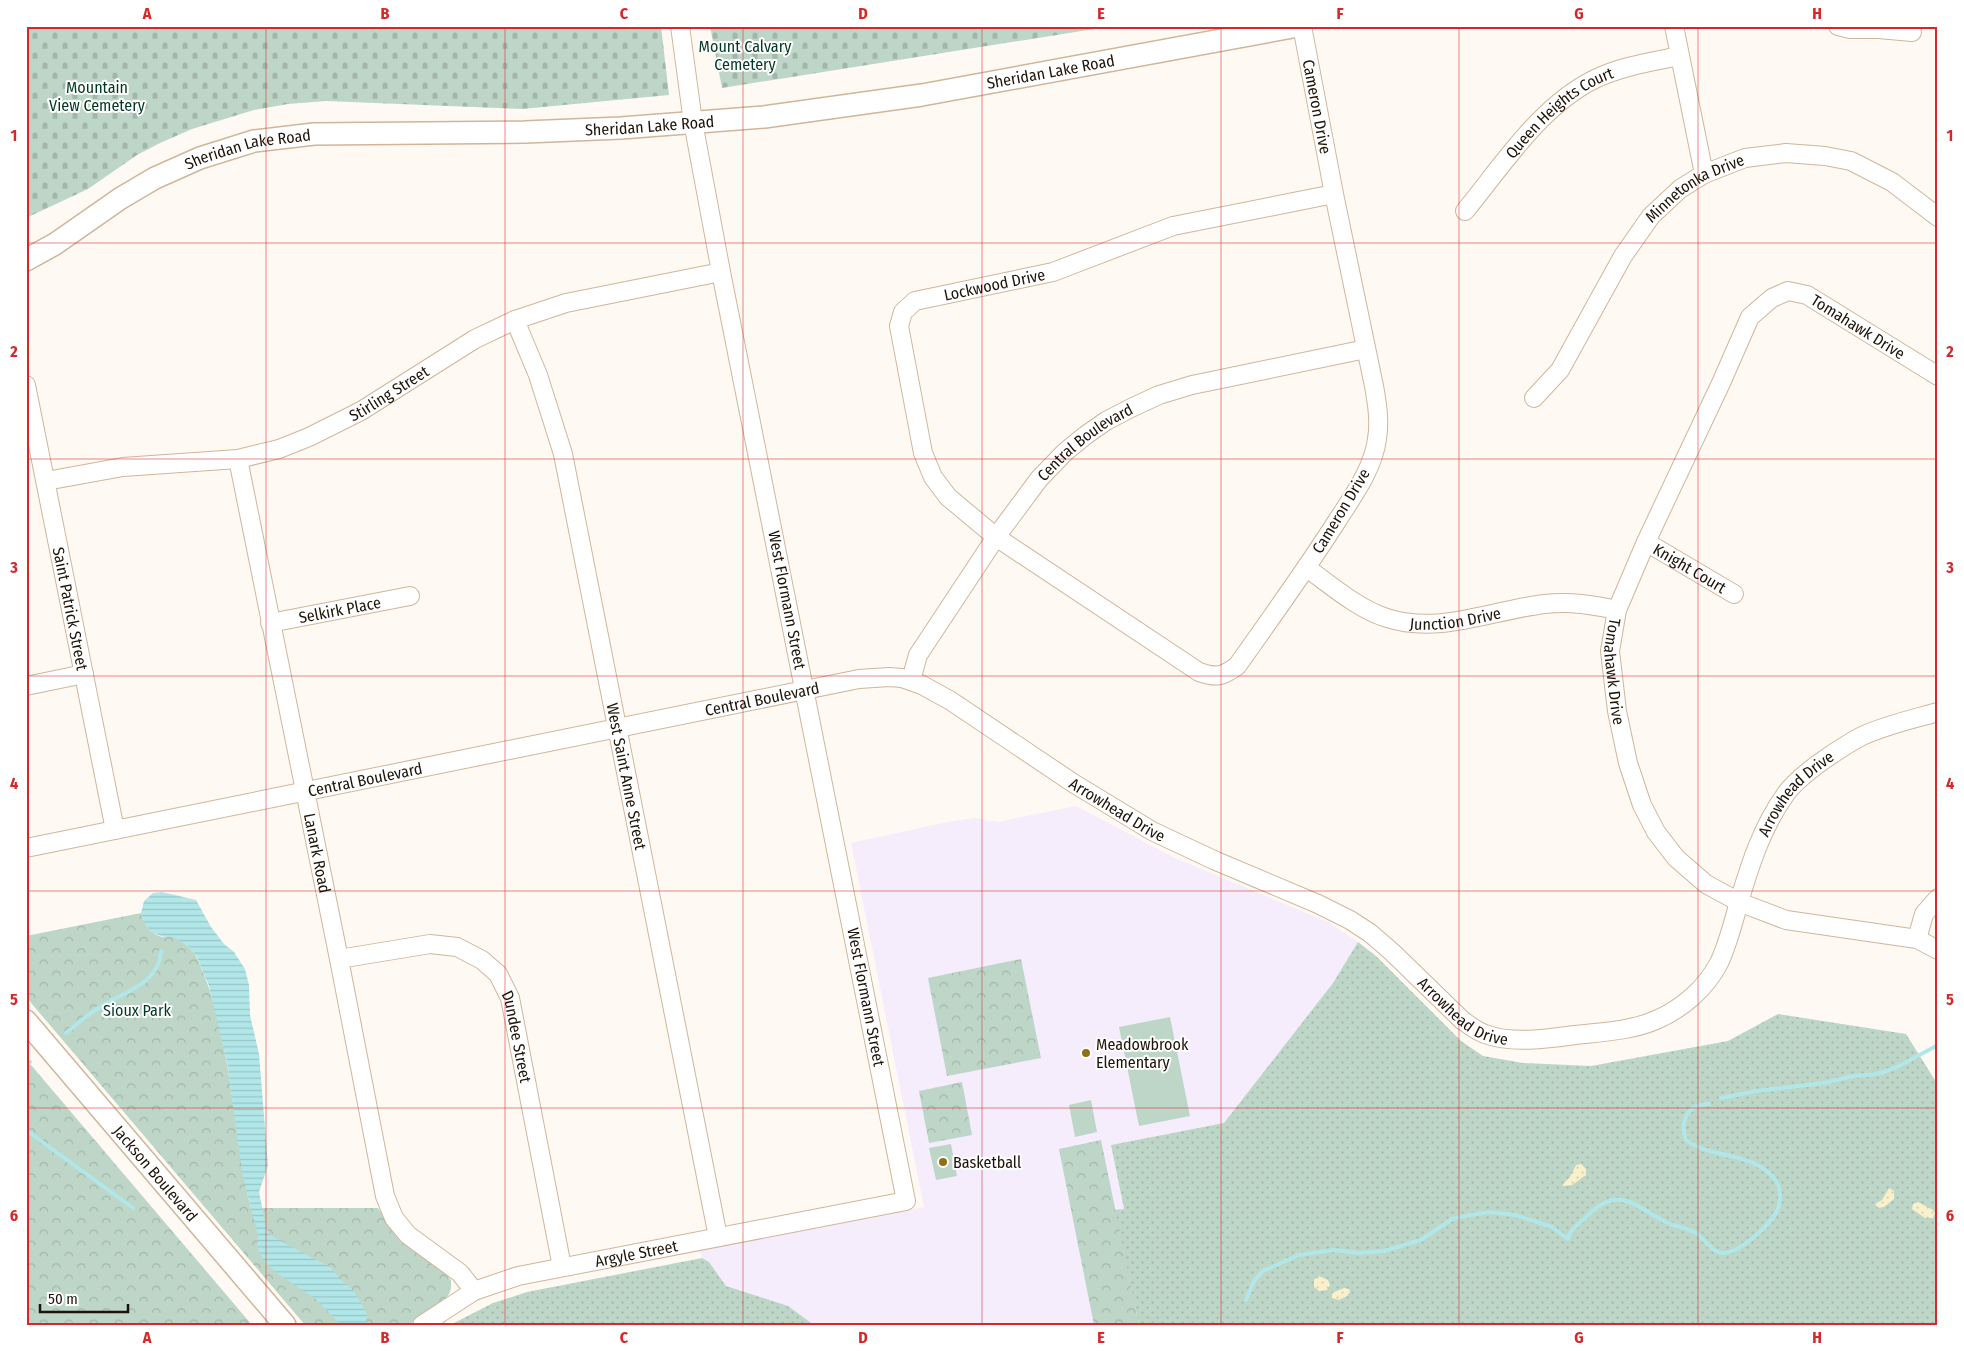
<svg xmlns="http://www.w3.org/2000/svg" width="1964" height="1351" font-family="'Fira Sans Condensed',sans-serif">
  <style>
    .education { fill: #f5ecfc }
    .grass { fill: url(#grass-dots) }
    .sand { fill: url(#sand-dots) }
    .cemetery { fill: url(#cemetery-stones) }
    .park { fill: url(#park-crowns) }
    .pitch { fill: #bdd6c8 }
    .water { fill: url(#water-rules) }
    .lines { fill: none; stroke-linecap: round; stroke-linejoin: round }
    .stream { stroke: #b1e7e8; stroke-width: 4 }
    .minor-casing { stroke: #d0b59a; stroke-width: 20 }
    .major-casing { stroke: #d0b59a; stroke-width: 24 }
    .minor { stroke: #fff; stroke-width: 18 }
    .major { stroke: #fff; stroke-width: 21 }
    .grid { fill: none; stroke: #d62828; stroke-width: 1; stroke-opacity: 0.55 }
    .poi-dot { fill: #8d7114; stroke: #fff; stroke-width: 2 }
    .labels { text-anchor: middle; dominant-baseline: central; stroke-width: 4; stroke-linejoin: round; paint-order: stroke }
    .park-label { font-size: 16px; fill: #003822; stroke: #fff }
    .street-label { font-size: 16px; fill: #1d1309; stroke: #fff }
    .poi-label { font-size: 16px; fill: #1d1309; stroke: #fff; text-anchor: start }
    .neatline { fill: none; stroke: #d62828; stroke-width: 2 }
    .grid-label { font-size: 16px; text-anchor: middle; font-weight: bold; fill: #d62828 }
  </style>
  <defs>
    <pattern id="grass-dots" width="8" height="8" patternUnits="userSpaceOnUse" patternTransform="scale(1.25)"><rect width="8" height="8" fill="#bdd6c8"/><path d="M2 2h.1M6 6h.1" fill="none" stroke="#a2b7aa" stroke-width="1.8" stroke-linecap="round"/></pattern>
    <pattern id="sand-dots" width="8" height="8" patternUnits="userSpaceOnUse" patternTransform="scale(1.25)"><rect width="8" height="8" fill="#faf0cb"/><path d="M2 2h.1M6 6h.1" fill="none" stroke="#d6cdad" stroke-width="1.8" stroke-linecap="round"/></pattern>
    <pattern id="cemetery-stones" width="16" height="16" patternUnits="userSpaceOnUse" patternTransform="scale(1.25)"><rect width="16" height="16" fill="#bdd6c8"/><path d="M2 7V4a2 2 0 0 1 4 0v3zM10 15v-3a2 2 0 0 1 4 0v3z" fill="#a2b7aa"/></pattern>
    <pattern id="park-crowns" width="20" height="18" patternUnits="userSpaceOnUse" patternTransform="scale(1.25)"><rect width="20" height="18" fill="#bdd6c8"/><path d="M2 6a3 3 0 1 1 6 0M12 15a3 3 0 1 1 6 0" fill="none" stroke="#a2b7aa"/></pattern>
    <pattern id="water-rules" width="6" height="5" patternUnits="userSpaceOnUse" patternTransform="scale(1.25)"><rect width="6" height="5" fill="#b1e7e8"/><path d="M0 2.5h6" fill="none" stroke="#98c5c6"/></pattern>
  </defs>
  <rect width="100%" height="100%" fill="#fff9f3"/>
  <polygon class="education" points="1076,806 1175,858 1328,922 1358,942 1333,983 1224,1123 1111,1145 1124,1210 1115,1212 1139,1325 814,1325 788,1306 726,1286 709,1262 702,1258 700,1251 924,1207 851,843 952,821 975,818 998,822"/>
  <g class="grass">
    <polygon points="1358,942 1376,956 1461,1041 1483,1056 1523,1063 1591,1066 1728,1041 1778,1014 1906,1034 1938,1085 1938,1325 1139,1325 1114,1210 1124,1209 1111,1145 1224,1123 1333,983"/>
    <polygon points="702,1258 709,1262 726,1286 788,1306 814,1325 450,1325 493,1303 527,1292"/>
  </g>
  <g class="sand">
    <polygon points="1581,1164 1586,1169 1586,1175 1572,1185 1563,1186 1563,1184 1570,1177 1576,1165"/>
    <polygon points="1889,1188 1894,1191 1894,1199 1884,1207 1878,1208 1875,1204 1882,1200"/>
    <polygon points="1918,1202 1933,1210 1935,1213 1933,1218 1925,1218 1912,1209 1913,1204"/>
    <polygon points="1319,1276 1328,1280 1330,1285 1327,1290 1319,1291 1314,1287 1314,1280"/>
    <polygon points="1344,1288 1349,1289 1350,1292 1347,1296 1339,1300 1332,1298 1332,1293"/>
  </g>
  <g class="cemetery">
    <polygon points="26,26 661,26 669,95 522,109 326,101 288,104 254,110 192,129 160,143 137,155 88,189 26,218"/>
    <polygon points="710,26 1113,26 722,88"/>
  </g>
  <g class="park">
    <path d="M 141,913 C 145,925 149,933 162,937 C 166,938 170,936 174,937 C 183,940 194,951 198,960 C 224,1017 230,1087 240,1149 C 244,1169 245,1188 251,1208 L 378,1208 L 397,1236 L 442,1270 L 451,1280 L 451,1289 L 448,1296 L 409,1325 L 305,1325 L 26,997 L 26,936 Z"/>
    <polygon points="1021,959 1041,1058 947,1076 928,978"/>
    <polygon points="26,1059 252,1325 26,1325"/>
    <polygon points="962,1082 972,1135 929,1143 919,1091"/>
    <polygon points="1101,1140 1139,1325 1094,1325 1059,1149"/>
  </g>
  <g class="pitch">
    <polygon points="1170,1017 1190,1116 1139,1126 1119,1027"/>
    <polygon points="1091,1100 1097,1132 1075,1137 1069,1105"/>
    <polygon points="951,1144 957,1176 936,1180 929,1148"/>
  </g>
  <polygon class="water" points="162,892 196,900 211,927 224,944 234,952 245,969 249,985 250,1015 259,1054 268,1165 259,1192 266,1227 270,1235 331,1268 340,1279 354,1291 367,1314 366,1325 341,1325 316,1299 278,1274 264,1261 257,1247 258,1235 243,1177 227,1062 209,986 197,957 189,947 174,937 164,937 151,932 145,924 141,913 144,901 153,893"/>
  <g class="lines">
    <g class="stream">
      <path d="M 66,1033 C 76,1025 86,1016 97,1009 C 121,992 159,986 161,951"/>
      <polyline points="26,1064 30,1062"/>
      <polyline points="1721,1098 1757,1091 1824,1083 1853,1076 1878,1074 1897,1067 1938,1045"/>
      <polyline points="26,1130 133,1208"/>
      <path d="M 1246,1300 L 1254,1281 L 1263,1271 L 1299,1255 L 1334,1250 L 1358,1253 L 1384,1251 L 1421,1240 L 1452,1219 L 1471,1215 L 1490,1212 L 1515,1215 L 1552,1227 L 1568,1239 C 1572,1227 1578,1225 1587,1216 C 1620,1183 1636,1208 1668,1223 C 1677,1227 1688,1228 1696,1233 C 1705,1239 1712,1253 1723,1253 C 1740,1253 1776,1221 1779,1205 C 1782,1193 1779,1182 1770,1174 C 1747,1152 1710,1158 1686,1140 C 1679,1121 1688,1104 1709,1104"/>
    </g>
    <g class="minor-casing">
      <g id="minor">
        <path id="s1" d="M 1302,26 L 1334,194 L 1374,386 C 1377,403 1380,421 1377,439 C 1373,469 1353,496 1337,521 C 1305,571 1271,618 1237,666 C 1222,677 1216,678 1199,672 L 996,537 L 948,497 L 933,477 L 923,453 L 899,326 L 903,312 L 915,301 L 1053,272 L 1173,226 L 1334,194"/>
        <polyline points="1674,26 1704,174"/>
        <polyline points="1838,26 1850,29 1879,29 1912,32"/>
        <path id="s2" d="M 1465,211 C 1502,166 1541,105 1595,79 C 1622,66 1651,62 1680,56"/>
        <path id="s3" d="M 515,320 L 538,375 L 563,454 L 718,1237"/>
        <path id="s4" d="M 1938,376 L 1807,295 L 1788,291 L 1772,298 L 1750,317 L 1721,383 L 1646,542 L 1617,610 L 1610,651 L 1617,711 L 1628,763 L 1642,805 L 1656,832 L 1676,858 L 1706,884 L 1739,902 L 1786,920 L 1917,939 L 1938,950"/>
        <path id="s5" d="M 26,385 L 115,830"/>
        <path id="s6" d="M 1534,398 L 1560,370 L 1623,256 L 1651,216 L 1680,189 L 1704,174 L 1745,158 L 1786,153 L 1825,156 L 1851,161 L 1892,182 L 1938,217"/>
        <path id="s7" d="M 238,459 L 339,959 L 385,1196 L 394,1218 L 408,1235 L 460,1273 L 474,1291"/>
        <path id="s8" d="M 46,481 L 123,467 L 238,459 L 279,449 L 309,437 L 361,411 L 475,339 L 515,320 L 566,303 L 721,272"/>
        <path id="s9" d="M 1646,542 L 1734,594"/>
        <path id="s10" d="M 1307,568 C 1332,586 1358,609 1387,618 C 1440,635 1492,610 1545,604 C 1570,601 1593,605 1617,610"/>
        <path id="s11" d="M 270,623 L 410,596"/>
        <path id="s12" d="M 911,680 L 918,655 L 996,537 L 1039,479 L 1065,452 L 1086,435 L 1106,421 L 1131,408 L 1159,395 L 1192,385 L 1366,349"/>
        <polyline points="26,686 84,674"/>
        <path id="s13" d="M 26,848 L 859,679 L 889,677 L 902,678 L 922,685 L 951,701 L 1073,783 L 1152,831 L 1216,861 L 1318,904 L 1350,920 L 1370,933 L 1392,952 L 1462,1020 C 1469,1025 1476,1031 1485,1034 C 1511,1044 1547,1039 1575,1035 C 1601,1032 1631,1031 1656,1020 C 1682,1009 1706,988 1719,963 C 1728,944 1733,923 1739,902 C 1750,865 1762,827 1785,795 C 1793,783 1806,773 1818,764 C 1832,754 1847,744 1862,736 C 1886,725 1913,719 1938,712"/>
        <polyline points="1917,939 1924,914 1938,898"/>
        <path id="s14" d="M 339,959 L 430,944 L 457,947 L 482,960 L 498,974 L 510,998 L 562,1267"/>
        <path id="s15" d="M 422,1325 L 474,1291 L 518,1276 L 906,1201 L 721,272 L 693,122 L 680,26"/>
      </g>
    </g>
    <g class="major-casing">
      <g id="major">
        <path id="s16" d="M 26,260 L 55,244 L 121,198 L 155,178 L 200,158 L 254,141 L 314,134 L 525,132 L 621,128 L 764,117 L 922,95 L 1298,26"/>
        <path id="s17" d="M 26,1021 L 285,1325"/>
      </g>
    </g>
    <use href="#minor" class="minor"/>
    <use href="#major" class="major"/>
  </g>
  <path class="grid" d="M 266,26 L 266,1325M 505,26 L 505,1325M 743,26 L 743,1325M 982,26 L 982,1325M 1221,26 L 1221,1325M 1459,26 L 1459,1325M 1698,26 L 1698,1325M 26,243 L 1938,243M 26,459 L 1938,459M 26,676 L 1938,676M 26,891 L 1938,891M 26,1108 L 1938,1108"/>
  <g class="poi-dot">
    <circle cx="1086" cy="1053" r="5"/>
    <circle cx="943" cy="1162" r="5"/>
  </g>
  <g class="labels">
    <g class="park-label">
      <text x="745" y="46">Mount Calvary<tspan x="745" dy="18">Cemetery</tspan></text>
      <text x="97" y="87">Mountain<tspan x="97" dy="18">View Cemetery</tspan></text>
      <text x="137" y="1010">Sioux Park</text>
    </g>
    <g class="street-label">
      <text stroke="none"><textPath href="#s16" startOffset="1060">Sheridan Lake Road</textPath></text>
      <text stroke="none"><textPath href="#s1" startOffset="82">Cameron Drive</textPath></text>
      <text stroke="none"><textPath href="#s2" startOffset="138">Queen Heights Court</textPath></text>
      <text stroke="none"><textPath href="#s16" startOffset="655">Sheridan Lake Road</textPath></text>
      <text stroke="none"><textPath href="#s16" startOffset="251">Sheridan Lake Road</textPath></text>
      <text stroke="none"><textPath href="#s6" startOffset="270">Minnetonka Drive</textPath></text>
      <text stroke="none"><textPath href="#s1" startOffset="1328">Lockwood Drive</textPath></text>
      <text transform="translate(1858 327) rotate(32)">Tomahawk Drive</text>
      <text stroke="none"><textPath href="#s8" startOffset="359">Stirling Street</textPath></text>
      <text stroke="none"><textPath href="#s12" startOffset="299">Central Boulevard</textPath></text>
      <text transform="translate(1341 511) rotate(-59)">Cameron Drive</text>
      <text stroke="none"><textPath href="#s9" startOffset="51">Knight Court</textPath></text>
      <text transform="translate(787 600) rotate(79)">West Flormann Street</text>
      <text stroke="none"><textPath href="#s5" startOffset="228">Saint Patrick Street</textPath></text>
      <text stroke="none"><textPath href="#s11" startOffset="71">Selkirk Place</textPath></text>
      <text stroke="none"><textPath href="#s10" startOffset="164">Junction Drive</textPath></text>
      <text stroke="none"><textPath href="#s4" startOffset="604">Tomahawk Drive</textPath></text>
      <text stroke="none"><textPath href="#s13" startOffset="751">Central Boulevard</textPath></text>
      <text stroke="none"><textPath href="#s3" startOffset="471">West Saint Anne Street</textPath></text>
      <text stroke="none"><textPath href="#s13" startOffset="346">Central Boulevard</textPath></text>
      <text stroke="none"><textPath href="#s13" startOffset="2031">Arrowhead Drive</textPath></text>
      <text stroke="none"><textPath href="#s13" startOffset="1146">Arrowhead Drive</textPath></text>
      <text stroke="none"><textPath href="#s7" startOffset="402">Lanark Road</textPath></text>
      <text transform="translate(866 997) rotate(79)">West Flormann Street</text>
      <text stroke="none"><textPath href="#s13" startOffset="1551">Arrowhead Drive</textPath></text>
      <text stroke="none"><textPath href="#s14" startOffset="235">Dundee Street</textPath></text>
      <text stroke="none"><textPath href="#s17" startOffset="200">Jackson Boulevard</textPath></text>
      <text stroke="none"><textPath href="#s15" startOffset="229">Argyle Street</textPath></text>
    </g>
    <g class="poi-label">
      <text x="1096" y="1044">Meadowbrook<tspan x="1096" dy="18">Elementary</tspan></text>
      <text x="953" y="1162">Basketball</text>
    </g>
  </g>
  <rect width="1964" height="1351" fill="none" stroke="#ffffff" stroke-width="55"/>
  <path d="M40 1304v8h88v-8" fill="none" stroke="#1d1309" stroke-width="2.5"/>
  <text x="48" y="1304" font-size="15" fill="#1d1309" stroke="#ffffff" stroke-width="4" paint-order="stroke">50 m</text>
  <rect x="28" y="28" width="1908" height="1296" class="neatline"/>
  <g class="grid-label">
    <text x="147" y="19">A</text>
    <text x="385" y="19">B</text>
    <text x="624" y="19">C</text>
    <text x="863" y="19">D</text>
    <text x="1101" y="19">E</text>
    <text x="1340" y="19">F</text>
    <text x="1579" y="19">G</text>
    <text x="1817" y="19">H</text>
    <text x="14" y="141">1</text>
    <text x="1950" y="141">1</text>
    <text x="14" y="357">2</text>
    <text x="1950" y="357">2</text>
    <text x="14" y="573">3</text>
    <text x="1950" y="573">3</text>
    <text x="14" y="789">4</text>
    <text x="1950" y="789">4</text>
    <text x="14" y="1005">5</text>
    <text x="1950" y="1005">5</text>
    <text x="14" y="1221">6</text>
    <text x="1950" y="1221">6</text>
    <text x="147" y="1343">A</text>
    <text x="385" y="1343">B</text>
    <text x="624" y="1343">C</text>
    <text x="863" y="1343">D</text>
    <text x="1101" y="1343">E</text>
    <text x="1340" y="1343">F</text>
    <text x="1579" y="1343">G</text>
    <text x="1817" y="1343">H</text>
  </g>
</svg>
